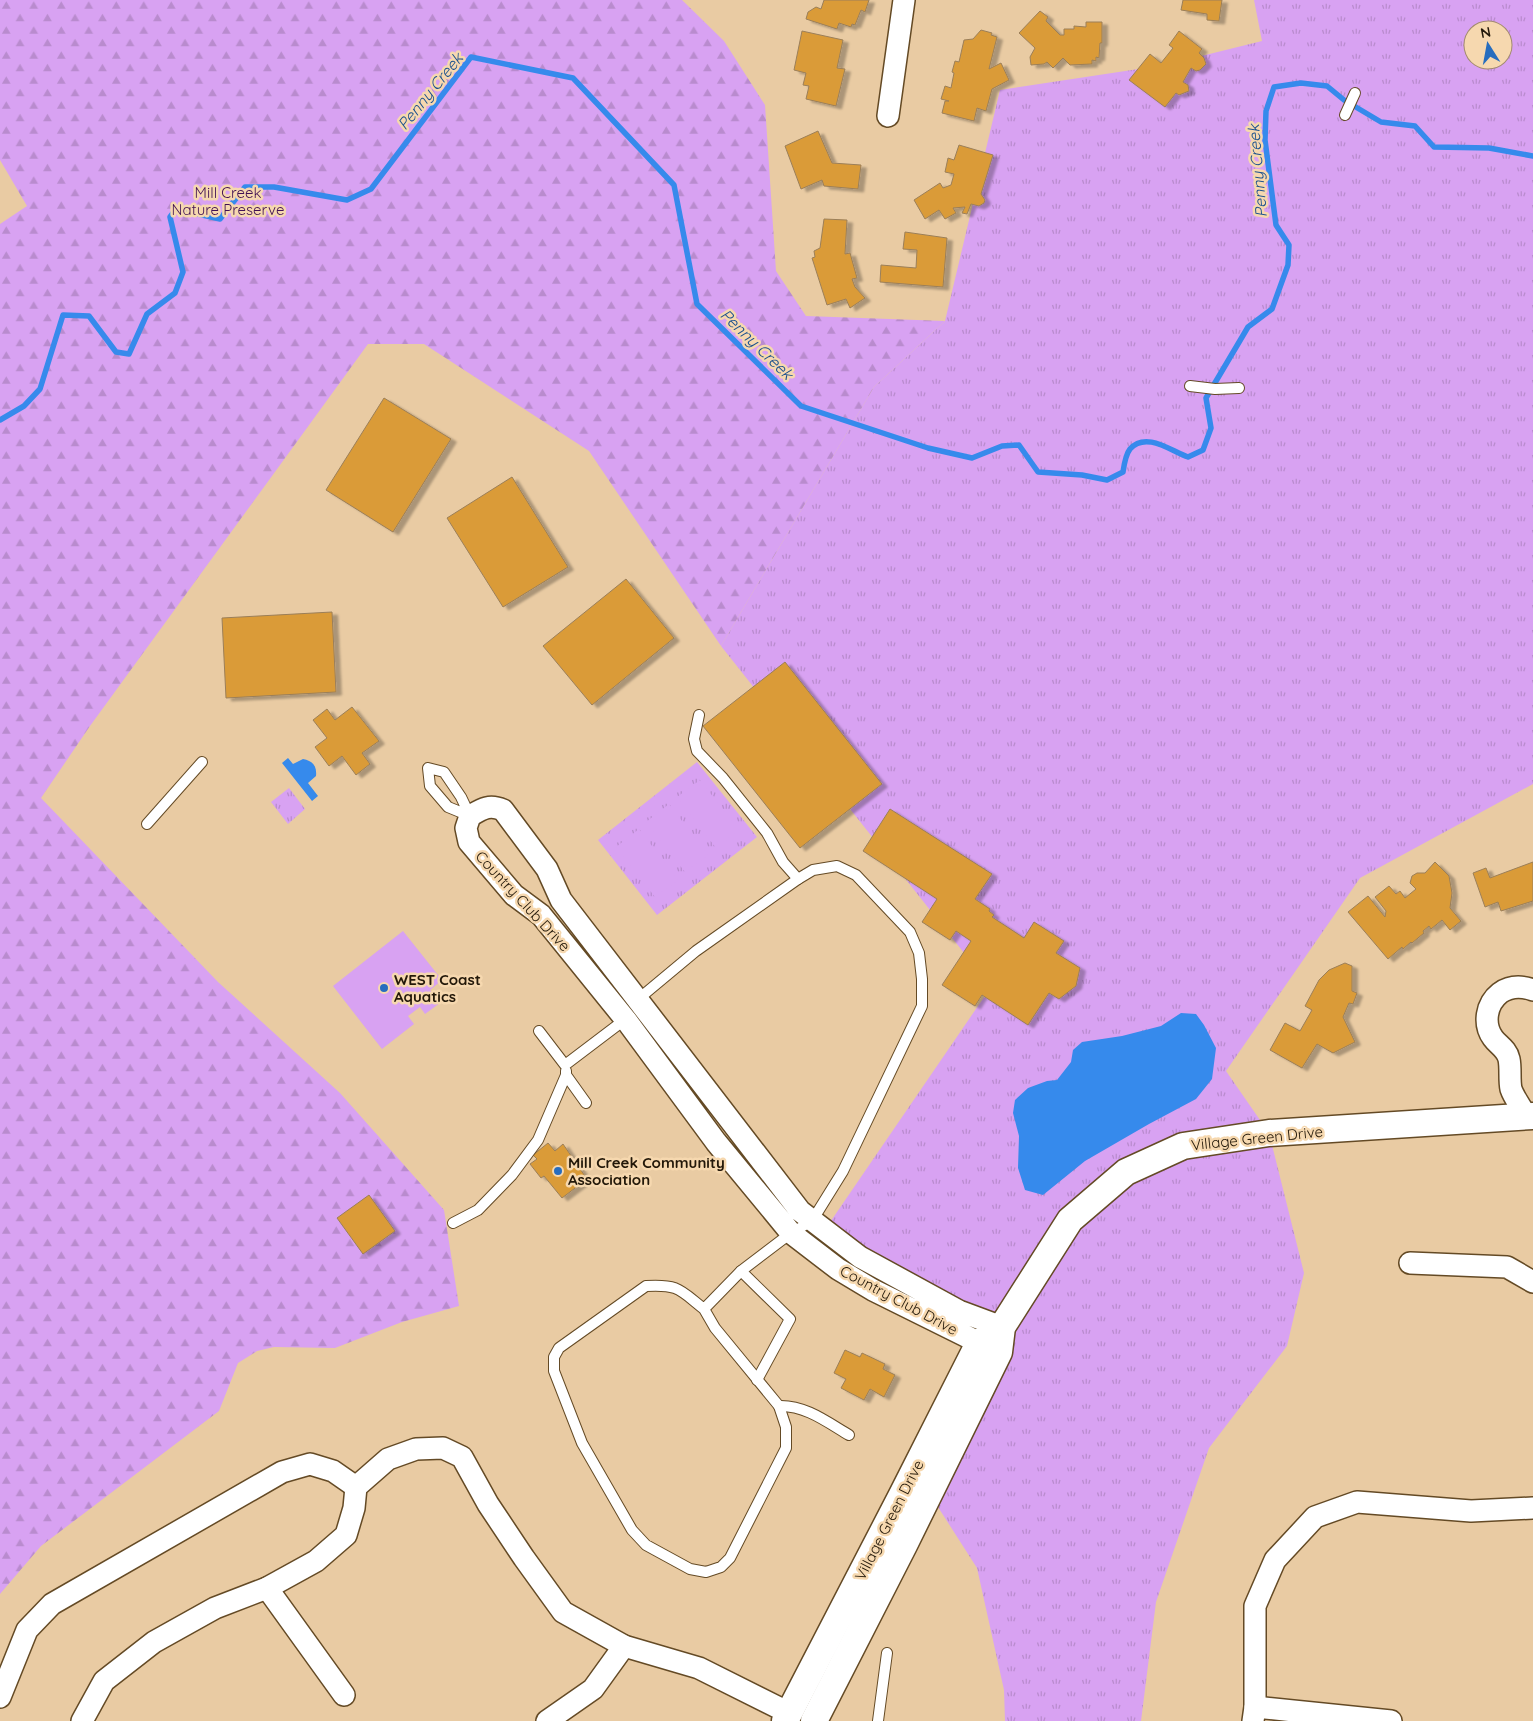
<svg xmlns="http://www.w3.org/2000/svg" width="1533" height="1721" font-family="Quicksand,sans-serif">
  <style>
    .grass { fill: url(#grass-tufts); fill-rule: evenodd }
    .forest { fill: url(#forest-firs) }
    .pitch { fill: #d8a2f2 }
    .water { fill: #368aec }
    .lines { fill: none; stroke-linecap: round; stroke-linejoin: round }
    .stream { stroke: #368aec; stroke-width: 5.5 }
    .building { fill: #da9b38; stroke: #9b7f59; filter: url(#shadow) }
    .service-casing { stroke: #644a25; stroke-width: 12 }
    .minor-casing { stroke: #644a25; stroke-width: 24 }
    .tertiary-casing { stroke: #644a25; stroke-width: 29 }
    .service { stroke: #fff; stroke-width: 10 }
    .minor { stroke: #fff; stroke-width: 21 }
    .tertiary { stroke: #fff; stroke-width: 26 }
    .poi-dot { fill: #276dbe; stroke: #f6d8af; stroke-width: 2 }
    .labels { text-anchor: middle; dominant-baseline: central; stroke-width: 5; stroke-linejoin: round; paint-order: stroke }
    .park-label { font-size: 15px; fill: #401053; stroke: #f6d8af }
    .street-label { font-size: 15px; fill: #231809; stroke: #f6d8af }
    .poi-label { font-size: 15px; font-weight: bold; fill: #231809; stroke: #f6d8af; text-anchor: start }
    .water-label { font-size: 16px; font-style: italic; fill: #184f8e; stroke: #f6d8af }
  </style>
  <defs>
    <pattern id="grass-tufts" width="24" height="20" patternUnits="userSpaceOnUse" patternTransform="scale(1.25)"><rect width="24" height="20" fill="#d8a2f2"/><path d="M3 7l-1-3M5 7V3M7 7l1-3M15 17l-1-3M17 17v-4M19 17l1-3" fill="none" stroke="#b98bce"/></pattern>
    <pattern id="forest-firs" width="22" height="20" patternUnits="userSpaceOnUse" patternTransform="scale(1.25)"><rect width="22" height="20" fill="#d8a2f2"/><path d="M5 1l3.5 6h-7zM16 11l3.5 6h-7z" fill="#b98bce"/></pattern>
    <filter id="shadow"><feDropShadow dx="5.5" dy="3" stdDeviation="1" flood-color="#0004"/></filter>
  </defs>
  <rect width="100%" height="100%" fill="#e9cba3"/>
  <g class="grass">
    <path d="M 1254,0 L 1533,0 L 1533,784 L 1360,878 L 1226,1071 L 1269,1133 L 1304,1273 L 1287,1346 L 1209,1448 L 1156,1602 L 1141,1721 L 1005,1721 L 1004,1690 L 977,1568 L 929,1493 L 1002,1327 L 824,1231 L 991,987 L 721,646 L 874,387 L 945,321 L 1000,90 L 1165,65 L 1262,41 ZM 1473,30 L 1503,30 L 1503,60 L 1473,60 Z"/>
    <polygon points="697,762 757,837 657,915 598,840"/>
    <polygon points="289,788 305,809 288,824 271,802"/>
  </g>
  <polygon class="forest" points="0,0 682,0 724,41 765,105 776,271 806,316 945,321 874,387 721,646 589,451 424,344 368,344 90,726 41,798 218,982 340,1093 444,1210 459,1306 402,1322 335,1348 274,1347 257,1351 238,1363 219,1411 41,1546 0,1594 0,224 27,206 0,160"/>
  <g class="pitch">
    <polygon points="700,780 739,830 716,848 677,797"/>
    <polygon points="669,804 708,855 685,872 646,822"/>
    <polygon points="639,829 678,880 655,897 616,847"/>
    <polygon points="403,931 442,980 430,990 440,1003 425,1014 420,1007 408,1016 414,1024 382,1049 333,986"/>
  </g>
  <g class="water">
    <path d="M 288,758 L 293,764 L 303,759 C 313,761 317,766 316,776 L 308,783 L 318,796 L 312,801 L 282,763 Z"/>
    <polygon points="1181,1013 1196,1014 1204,1025 1216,1048 1212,1079 1196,1099 1149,1124 1085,1161 1043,1195 1025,1190 1018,1168 1019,1136 1013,1113 1015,1100 1028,1088 1047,1081 1057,1080 1071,1062 1073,1050 1082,1042 1122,1036 1161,1026"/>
  </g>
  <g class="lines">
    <path class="stream" d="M 0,420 L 24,406 L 40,389 L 63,315 L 89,316 L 116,352 L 129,354 L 147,314 L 175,293 L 183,272 L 170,217 L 176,209 L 220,219 L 245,187 L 274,187 L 347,200 L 371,189 L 471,57 L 573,78 L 674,185 L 697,304 L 801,406 L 928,448 L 972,458 L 1002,446 L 1019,445 L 1038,472 L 1082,475 L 1107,480 L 1123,472 C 1124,465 1126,454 1130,449 C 1146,431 1171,451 1188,457 L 1203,450 L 1211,428 L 1206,398 L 1248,327 L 1272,309 L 1288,265 L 1289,245 L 1276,225 L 1265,140 L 1266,111 L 1274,87 L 1301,83 L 1327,86 L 1344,100 L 1381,122 L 1415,126 L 1434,147 L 1489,148 L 1533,156"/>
  </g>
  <g class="building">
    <polygon points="824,0 869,0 865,12 861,10 855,25 852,24 851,27 839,23 837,29 806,19 808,12 816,7 821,9"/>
    <polygon points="1183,0 1222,0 1219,21 1207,20 1207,14 1181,10"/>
    <polygon points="1040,11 1048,17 1046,21 1060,35 1064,35 1064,29 1074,29 1074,26 1086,27 1086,22 1102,22 1102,43 1100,43 1099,58 1096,57 1096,61 1092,60 1092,64 1070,65 1063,58 1053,68 1047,62 1044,64 1031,65 1030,57 1035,48 1019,33"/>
    <polygon points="981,30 992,33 991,35 997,37 989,69 1001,63 1009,80 992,89 986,111 977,108 974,121 942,113 945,101 949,101 941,99 945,86 951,88 954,73 952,72 955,61 959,62 964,40 973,39"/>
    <polygon points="802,31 843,40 837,68 845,69 836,106 806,99 809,86 803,85 806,73 794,70"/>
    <polygon points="1179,31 1202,49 1199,53 1204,58 1206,64 1200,70 1196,71 1191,68 1183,82 1188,85 1189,91 1179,95 1176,93 1165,107 1129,80 1150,54 1161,63 1173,48 1169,45"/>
    <polygon points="818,131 832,163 861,165 858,189 824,186 822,180 801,189 785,146"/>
    <polygon points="959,145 993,155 981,194 985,200 984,203 979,206 971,204 967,214 962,213 965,207 953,208 956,213 945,219 939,210 925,219 914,200 940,183 943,188 951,185 954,174 945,172 948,158 954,160"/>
    <polygon points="824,219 847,220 845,254 850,253 857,278 852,279 855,287 865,298 850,308 846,299 827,305 812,258 815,257 814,251 820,248"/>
    <polygon points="905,232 947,238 943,287 880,282 881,265 916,268 917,250 903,249"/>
    <polygon points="384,398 451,439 393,532 326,490"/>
    <polygon points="512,477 568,567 503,607 447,518"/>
    <polygon points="626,579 674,638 592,705 543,646"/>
    <polygon points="332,612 336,692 226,698 222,618"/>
    <polygon points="785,662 882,784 800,848 703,726"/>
    <polygon points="352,707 379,741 362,753 370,764 356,775 342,756 329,766 315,747 327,738 313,720 327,709 335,720"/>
    <polygon points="890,809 992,874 975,899 990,909 989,911 994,915 992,917 1024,938 1034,922 1064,941 1056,953 1080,968 1076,986 1059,999 1049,993 1028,1025 982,995 975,1006 942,985 971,941 956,931 950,940 922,922 937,899 863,851"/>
    <polygon points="1435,862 1449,876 1452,893 1450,908 1461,921 1450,930 1442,920 1431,929 1429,926 1423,931 1424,933 1412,943 1411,942 1403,949 1402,947 1388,959 1348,912 1368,896 1385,917 1386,911 1375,897 1389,886 1396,894 1400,891 1405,898 1416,889 1410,883 1412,876 1417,873 1425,873"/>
    <polygon points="1533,862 1533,901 1501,911 1498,902 1485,907 1473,873 1486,868 1490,878"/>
    <polygon points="1345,963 1352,966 1352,991 1357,993 1353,1004 1349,1003 1343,1017 1355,1042 1333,1053 1317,1044 1302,1068 1270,1050 1285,1023 1300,1031 1312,1010 1305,1006 1319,980 1329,970"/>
    <polygon points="548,1143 555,1151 563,1144 587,1179 562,1198 544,1176 541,1178 530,1164 537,1159 533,1155"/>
    <polygon points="369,1195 395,1231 363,1254 337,1218"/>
    <polygon points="845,1350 860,1357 862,1353 885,1364 883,1369 895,1375 884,1397 870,1389 864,1400 841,1388 846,1379 834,1373"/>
  </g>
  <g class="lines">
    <g class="service-casing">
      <g id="service">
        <polyline points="1345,115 1355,93"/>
        <polyline points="1190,386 1215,389 1239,388"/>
        <polyline points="699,715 694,739 697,751 723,778 767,833 783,862 798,879"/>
        <polygon points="428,768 444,772 461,797 470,816 448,807 430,786"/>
        <polyline points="147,824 202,762"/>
        <path d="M 636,1001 L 696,951 L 798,879 L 813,870 L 837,866 L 856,875 L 910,932 L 919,953 L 922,979 L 922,1006 L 843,1171 L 812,1221 L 791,1233 L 741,1271 L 704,1309 C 680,1290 679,1284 646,1286 L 559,1348 L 554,1357 L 554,1371 L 582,1443 L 632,1530 L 646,1545 L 690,1569 L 706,1572 L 721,1567 L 730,1558 L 786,1448 L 786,1427 L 779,1406 L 715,1328 L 704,1309"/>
        <polyline points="539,1031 565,1065 627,1018"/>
        <polyline points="566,1071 566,1075 586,1103"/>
        <polyline points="453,1223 478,1210 512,1175 538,1140 566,1075"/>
        <polyline points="741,1271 790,1319 757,1380"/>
        <path d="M 779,1406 C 805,1405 827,1422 849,1435"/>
        <polyline points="878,1721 887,1653"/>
      </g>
    </g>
    <g class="minor-casing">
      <g id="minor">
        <polyline points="888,116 904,0"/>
        <path d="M 1526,1116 C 1522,1108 1514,1098 1511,1089 C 1509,1080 1511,1068 1509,1059 C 1507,1049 1498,1045 1493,1038 C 1483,1024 1486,1004 1500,993 C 1510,986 1522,986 1533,990"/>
        <polyline points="1410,1263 1507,1267 1533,1282"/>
        <path d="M 994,1350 L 873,1290 L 838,1269 L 791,1233 L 716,1142 L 626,1020 L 541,915 L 514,895 L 469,842 L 466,828 L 470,816 C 482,809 489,804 503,810 L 547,869 L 561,900 L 800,1211 L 860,1257 L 959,1311 L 1002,1327"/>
        <polyline points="267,1588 344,1695"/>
        <polyline points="0,1697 27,1630 52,1604 282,1472 310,1464 333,1471 356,1487"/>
        <polyline points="1255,1707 1391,1721"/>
        <polyline points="82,1721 104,1681 154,1642 215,1608 267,1588 316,1561 346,1535 354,1508 356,1487 388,1459 416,1449 443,1448 462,1457 488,1504 524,1558 563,1612 624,1646 699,1668 789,1713"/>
        <polyline points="547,1721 593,1689 624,1646"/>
        <polyline points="1253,1721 1255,1707 1255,1606 1275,1560 1315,1517 1357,1502 1471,1511 1533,1508"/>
      </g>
    </g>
    <g class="tertiary-casing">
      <g id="tertiary">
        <polyline points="785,1721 903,1493 979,1343 1002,1327"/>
        <polyline points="814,1721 904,1545 999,1352 1002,1327 1070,1220 1126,1172 1183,1146 1269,1133 1533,1116"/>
      </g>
    </g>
    <use href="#service" class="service"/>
    <use href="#minor" class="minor"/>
    <use href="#tertiary" class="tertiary"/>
  </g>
  <g class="poi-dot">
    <circle cx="384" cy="988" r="5"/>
    <circle cx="558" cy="1171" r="5"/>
  </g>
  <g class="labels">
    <g class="park-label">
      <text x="228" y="192">Mill Creek<tspan x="228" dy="17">Nature Preserve</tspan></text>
    </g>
    <g class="street-label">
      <text transform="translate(523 901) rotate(47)">Country Club Drive</text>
      <text transform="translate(1257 1138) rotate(-6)">Village Green Drive</text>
      <text transform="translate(899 1300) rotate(28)">Country Club Drive</text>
      <text transform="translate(889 1520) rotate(-63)">Village Green Drive</text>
    </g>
    <g class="poi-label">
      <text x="394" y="979">WEST Coast<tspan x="394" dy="17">Aquatics</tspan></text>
      <text x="568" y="1162">Mill Creek Community<tspan x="568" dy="17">Association</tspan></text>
    </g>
    <g class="water-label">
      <text transform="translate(430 91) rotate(-51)">Penny Creek</text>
      <text transform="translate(1257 171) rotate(-95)">Penny Creek</text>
      <text transform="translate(757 344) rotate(44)">Penny Creek</text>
    </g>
  </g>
  <g transform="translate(1488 45) rotate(349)"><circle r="24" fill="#f6d8af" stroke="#a28b6d"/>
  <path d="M0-4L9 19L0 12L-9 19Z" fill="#276dbe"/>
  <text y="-8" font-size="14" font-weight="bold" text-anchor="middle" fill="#231809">N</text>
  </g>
</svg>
